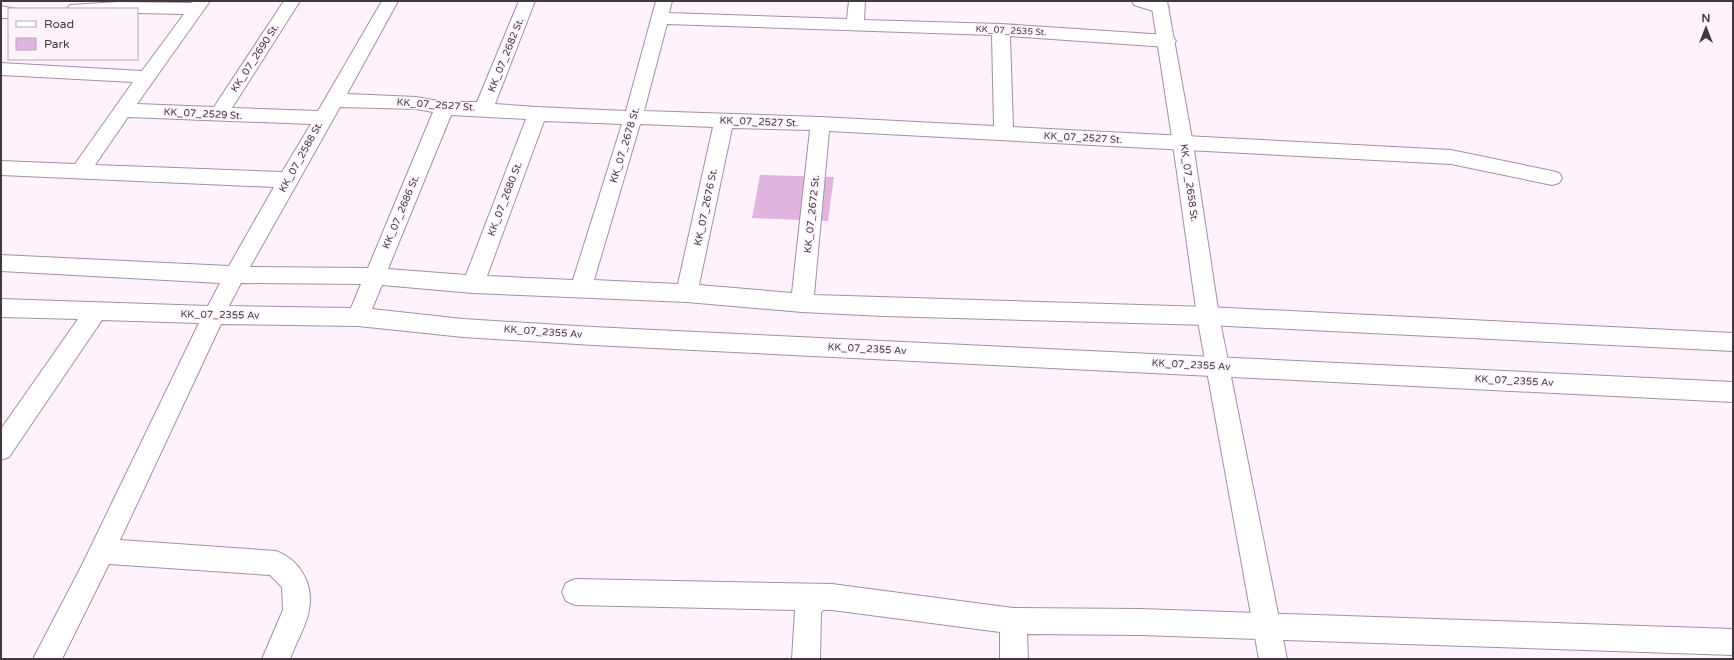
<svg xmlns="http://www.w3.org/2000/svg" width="1734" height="660" font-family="'Varela Round',sans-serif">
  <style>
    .green { fill: #e0b6e0 }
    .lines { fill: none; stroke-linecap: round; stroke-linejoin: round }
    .minor-casing { stroke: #a68ea5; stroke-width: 2 }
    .tertiary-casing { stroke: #a68ea5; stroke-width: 2 }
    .minor { fill: #fff; fill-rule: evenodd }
    .tertiary { fill: #fff; fill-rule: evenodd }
    .labels { text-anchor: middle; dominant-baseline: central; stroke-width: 3; stroke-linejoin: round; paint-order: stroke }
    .far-street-label { font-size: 9px; fill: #423842; stroke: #fef3fd }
    .street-label { font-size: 10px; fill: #423842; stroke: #fef3fd }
  </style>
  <rect width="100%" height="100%" fill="#fef3fd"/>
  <polygon class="green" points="760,175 834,177 828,221 752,218"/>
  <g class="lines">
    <g class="minor-casing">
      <g id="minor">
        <path d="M 193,1 L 210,1 L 137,104 L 214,107 L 284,1 L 300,1 L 232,108 L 318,111 L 382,1 L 398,1 L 347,94 L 416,97 L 444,102 L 477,102 L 519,1 L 535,1 L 495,104 L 537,107 L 626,111 L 656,1 L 672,1 L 669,13 L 847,19 L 849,1 L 865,1 L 864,20 L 1001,24 L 1167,35 L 1173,37 L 1176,41 L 1173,45 L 1167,47 L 1010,36 L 1013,127 L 1451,150 L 1552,171 L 1559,173 L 1562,178 L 1559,183 L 1552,185 L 1451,164 L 829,131 L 814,295 L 1208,307 L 1733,333 L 1733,351 L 1208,325 L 883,316 L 802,312 L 687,302 L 473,293 L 382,285 L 372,309 L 463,319 L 593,327 L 1733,382 L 1733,402 L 593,345 L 463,337 L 358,326 L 221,324 L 120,540 L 276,551 C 300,560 314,584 309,610 C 307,624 295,645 290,659 L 262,659 L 283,610 L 282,587 L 270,575 L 109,564 L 62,659 L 33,659 L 82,565 L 199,323 L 102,320 L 9,457 L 1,460 L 1,429 L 78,319 L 1,317 L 1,299 L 208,306 L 220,283 L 1,271 L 1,255 L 229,266 L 274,187 L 1,175 L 1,161 L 75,164 L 133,82 L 1,75 L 1,63 L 142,71 L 184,14 L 137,13 L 137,9 L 67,9 L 70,5 L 119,2 L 191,3 ZM 667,24 L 992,35 L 994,126 L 820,117 L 644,111 ZM 340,107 L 416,109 L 433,112 L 368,268 L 250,267 ZM 451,115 L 526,119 L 466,275 L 388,269 ZM 128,117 L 311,124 L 282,172 L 95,165 ZM 544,121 L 622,124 L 573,280 L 487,276 ZM 640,124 L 713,127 L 678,284 L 594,280 ZM 732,128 L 810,130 L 792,293 L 699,285 ZM 241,283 L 361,284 L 351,308 L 229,306 Z"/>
        <path d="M 1132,1 C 1143,1 1162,0 1169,8 L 1166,12 L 1160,13 L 1134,5 Z"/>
        <polygon points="1,6 16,9 9,9 9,18 1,18"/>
        <polygon points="575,579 832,584 1013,608 1140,609 1733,629 1733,655 1140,635 1027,634 1028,659 1000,659 1000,632 832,610 823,610 821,613 820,659 792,659 795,610 575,605 566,601 562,592 566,583"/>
      </g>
    </g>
    <g class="tertiary-casing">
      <polygon id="tertiary" points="1151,1 1167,1 1193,144 1219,316 1287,659 1259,659 1197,316 1173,144"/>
    </g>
    <use href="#minor" class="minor"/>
    <use href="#tertiary" class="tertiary"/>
  </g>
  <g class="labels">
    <g class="far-street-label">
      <text transform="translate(1011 31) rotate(3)">KK_07_2535 St.</text>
    </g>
    <g class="street-label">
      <text transform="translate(506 55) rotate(-68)">KK_07_2682 St.</text>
      <text transform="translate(255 58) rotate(-57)">KK_07_2690 St.</text>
      <text transform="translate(436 105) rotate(4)">KK_07_2527 St.</text>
      <text transform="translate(203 114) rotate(3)">KK_07_2529 St.</text>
      <text transform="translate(759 122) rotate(2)">KK_07_2527 St.</text>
      <text transform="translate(1083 138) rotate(3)">KK_07_2527 St.</text>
      <text transform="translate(625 145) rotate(-73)">KK_07_2678 St.</text>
      <text transform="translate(301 157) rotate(-61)">KK_07_2588 St.</text>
      <text transform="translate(1189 183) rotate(82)">KK_07_2658 St.</text>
      <text transform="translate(505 199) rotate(-69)">KK_07_2680 St.</text>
      <text transform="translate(706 207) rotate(-78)">KK_07_2676 St.</text>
      <text transform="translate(401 212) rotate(-67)">KK_07_2686 St.</text>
      <text transform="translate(812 214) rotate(-84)">KK_07_2672 St.</text>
      <text transform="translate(220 315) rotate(1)">KK_07_2355 Av</text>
      <text transform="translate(543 332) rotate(4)">KK_07_2355 Av</text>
      <text transform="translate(867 349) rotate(3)">KK_07_2355 Av</text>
      <text transform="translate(1191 365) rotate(3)">KK_07_2355 Av</text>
      <text transform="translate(1514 381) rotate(3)">KK_07_2355 Av</text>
    </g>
  </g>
  <rect width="1734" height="660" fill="none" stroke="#423842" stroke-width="4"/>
  <rect x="8" y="8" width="130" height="52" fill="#fef3fd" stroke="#b3a8b2"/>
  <rect x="16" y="21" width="20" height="6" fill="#ffffff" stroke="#b3a8b2"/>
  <text x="44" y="28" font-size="12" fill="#423842">Road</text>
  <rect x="16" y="38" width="20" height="12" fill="#e0b6e0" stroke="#b3a8b2"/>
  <text x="44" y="48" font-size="12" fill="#423842">Park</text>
  <g transform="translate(1706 28)" stroke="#fef3fd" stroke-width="3" paint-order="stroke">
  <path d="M0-3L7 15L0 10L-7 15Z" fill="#423842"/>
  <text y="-6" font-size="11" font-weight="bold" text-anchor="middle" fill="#423842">N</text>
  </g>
</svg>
